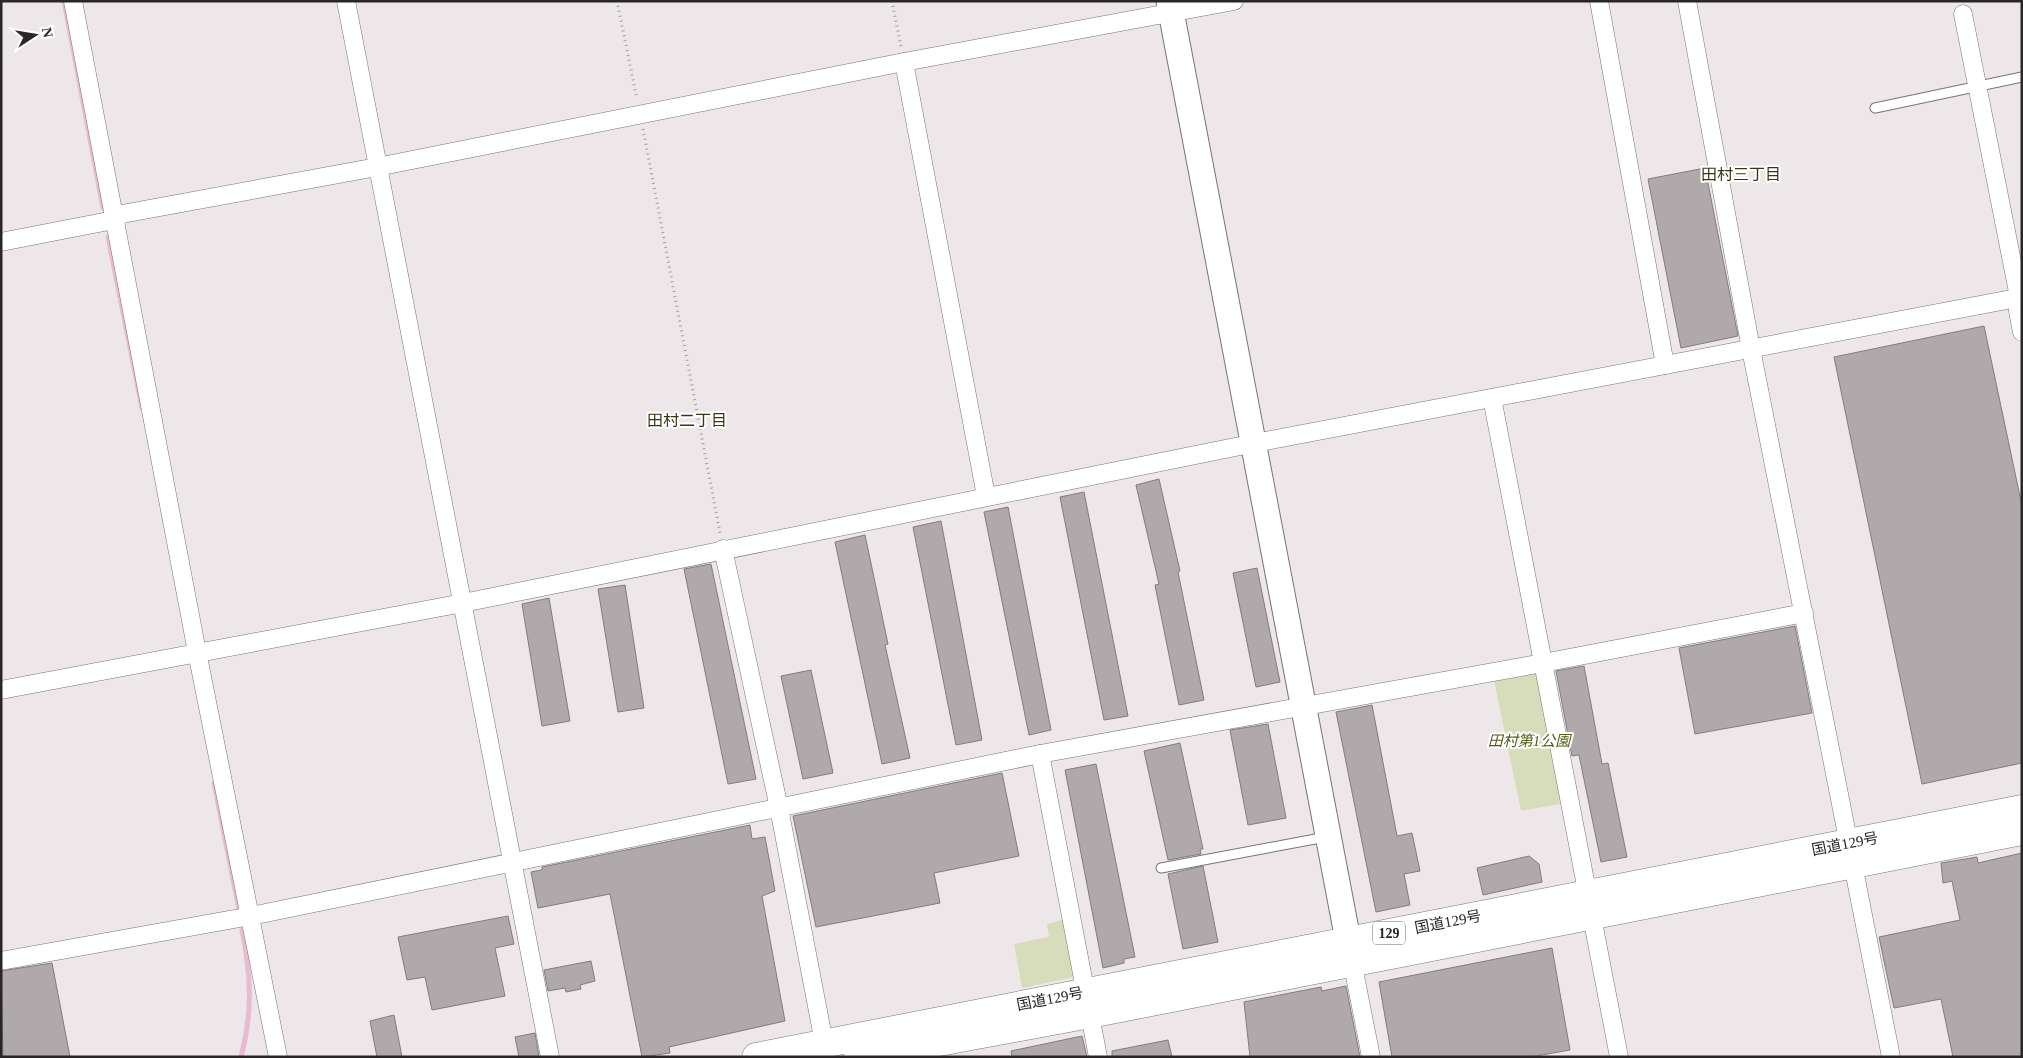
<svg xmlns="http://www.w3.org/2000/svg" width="2023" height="1058" font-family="'Times New Roman','Noto Sans JP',serif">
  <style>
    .green { fill: #d7ddba }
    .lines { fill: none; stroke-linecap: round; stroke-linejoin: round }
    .stream { stroke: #eabad1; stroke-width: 5 }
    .building { fill: #afa9ac; stroke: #817c7e }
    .lane-casing { stroke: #787375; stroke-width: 11 }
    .street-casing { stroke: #787375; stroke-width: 19 }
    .secondary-casing { stroke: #787375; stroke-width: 27 }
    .highway-casing { stroke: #787375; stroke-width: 29 }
    .path { stroke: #a19c9f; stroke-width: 3; stroke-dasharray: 1 4; stroke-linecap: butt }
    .lane { stroke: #fff; stroke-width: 9 }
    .street { stroke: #fff; stroke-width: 18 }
    .secondary { stroke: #fff; stroke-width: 25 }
    .highway { stroke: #fff; stroke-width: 28 }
    .labels { text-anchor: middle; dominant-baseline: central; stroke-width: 4; stroke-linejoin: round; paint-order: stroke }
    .shield { fill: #fff; stroke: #686768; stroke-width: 1 }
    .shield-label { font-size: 14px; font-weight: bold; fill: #282627 }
    .park-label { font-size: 15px; font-style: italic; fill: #555d15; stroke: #fff }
    .street-label { font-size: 15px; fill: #282627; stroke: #fff }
    .neighbourhood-label { font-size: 16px; fill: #343911; stroke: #fff }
  </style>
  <rect width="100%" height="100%" fill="#ede7ea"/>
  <g class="green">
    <polygon points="1534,672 1538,674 1564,803 1521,811 1494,680"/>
    <polygon points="1063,920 1074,977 1022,988 1014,944 1049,937 1047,924"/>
  </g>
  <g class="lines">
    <g class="stream">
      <polyline points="64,1 103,208"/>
      <polyline points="108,237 142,408"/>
      <polyline points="214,783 239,910"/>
      <path d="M 241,1057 C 253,1012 251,975 242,930"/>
    </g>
  </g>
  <g class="building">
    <polygon points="1705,168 1738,336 1681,348 1648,179"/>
    <polygon points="1984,326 2022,506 2022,763 1922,784 1834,357"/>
    <polygon points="1159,479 1180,571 1178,572 1204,700 1179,705 1155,585 1159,584 1136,485"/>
    <polygon points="1084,492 1128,716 1104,720 1060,497"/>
    <polygon points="1008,507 1051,730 1029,735 984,512"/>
    <polygon points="941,521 982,740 956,745 913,527"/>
    <polygon points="865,535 888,644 885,645 910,758 882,764 835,542"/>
    <polygon points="711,564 756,779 728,784 684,569"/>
    <polygon points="1257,568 1280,682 1256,687 1233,573"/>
    <polygon points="625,585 644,708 618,712 598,589"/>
    <polygon points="549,598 570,721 542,726 522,604"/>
    <polygon points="1795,626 1812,713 1695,734 1679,648"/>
    <polygon points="1584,666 1602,764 1608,763 1627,857 1601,862 1579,755 1572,756 1556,671"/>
    <polygon points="811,670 833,773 803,779 781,676"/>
    <polygon points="1372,705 1397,836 1412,833 1420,871 1404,874 1410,905 1376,912 1336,712"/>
    <polygon points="1268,724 1286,818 1248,825 1230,730"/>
    <polygon points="1180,743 1203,849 1200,849 1201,854 1168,860 1144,751"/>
    <polygon points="1096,764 1135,957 1124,959 1124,963 1103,968 1065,770"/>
    <polygon points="1002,773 1019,856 934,873 940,903 816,927 793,816"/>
    <polygon points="750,825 752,839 765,837 775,891 762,896 785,1021 669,1047 670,1053 642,1057 610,894 538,908 531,872 542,870 542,867"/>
    <polygon points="2022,853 2022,1057 1953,1057 1941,999 1894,1008 1879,937 1960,920 1952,881 1943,883 1941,863 1977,857 1978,863"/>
    <polygon points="1529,856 1539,864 1542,882 1483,895 1477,868"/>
    <polygon points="1203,866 1218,942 1183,949 1168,874"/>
    <polygon points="508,916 514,944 495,948 505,996 432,1010 425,977 407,980 398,937"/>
    <polygon points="1552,948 1570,1050 1530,1057 1392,1057 1379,982"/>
    <polygon points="591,961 595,981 580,985 581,989 566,992 565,988 548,991 544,970"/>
    <polygon points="52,963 70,1057 3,1057 1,971"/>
    <polygon points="1346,986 1360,1057 1250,1057 1244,1002 1321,987 1322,991"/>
    <polygon points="394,1015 402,1057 377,1057 370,1021"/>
    <polygon points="535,1033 539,1057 519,1057 515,1037"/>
    <polygon points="1082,1036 1087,1057 1012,1057 1011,1051"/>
    <polygon points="1168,1040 1172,1057 1112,1057 1112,1051"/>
  </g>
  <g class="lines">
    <g class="lane-casing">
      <g id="lane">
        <polyline points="1875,108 2022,77"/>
        <polyline points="1161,868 1326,837"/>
      </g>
    </g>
    <g class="street-casing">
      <g id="street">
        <polyline points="73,1 197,652 278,1057"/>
        <polyline points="346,1 550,1057"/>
        <polyline points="1599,1 1665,365"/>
        <polyline points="1687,1 1751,349 1891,1057"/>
        <polyline points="1963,14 2019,297 2018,311 2022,332"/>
        <polyline points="904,62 986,496"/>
        <polyline points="1,242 114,220 122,214 377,167 904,62 1234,1"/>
        <polyline points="1492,398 1619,1057"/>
        <polyline points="723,549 779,808 826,1053"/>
        <polyline points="1,690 463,603 1255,443 2022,297"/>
        <polyline points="1040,754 1098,1057"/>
        <polyline points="1,961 251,916 1040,754 1543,663 1804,613"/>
        <polyline points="1352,961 1371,1057"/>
      </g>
    </g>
    <g class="secondary-casing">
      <polyline id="secondary" points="1169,1 1352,961"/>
    </g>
    <g class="highway-casing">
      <g id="highway">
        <polyline points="756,1057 2022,809"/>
        <polyline points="858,1057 1090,1014 2022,831"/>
      </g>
    </g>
    <g class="path">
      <polyline points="617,1 637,99"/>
      <polyline points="892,1 901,47"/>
      <polyline points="643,129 720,533"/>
    </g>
    <use href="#lane" class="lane"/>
    <use href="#street" class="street"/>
    <use href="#secondary" class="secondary"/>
    <use href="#highway" class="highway"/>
  </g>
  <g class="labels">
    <rect class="shield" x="1373" y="921.5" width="32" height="23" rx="4"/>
    <g class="shield-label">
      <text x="1389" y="933">129</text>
    </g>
    <g class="park-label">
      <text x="1529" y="741">田村第1公園</text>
    </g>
    <g class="street-label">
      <text transform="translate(1845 844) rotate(-11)">国道129号</text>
      <text transform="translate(1448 922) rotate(-11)">国道129号</text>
      <text transform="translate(1050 999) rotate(-11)">国道129号</text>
    </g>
    <g class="neighbourhood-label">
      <text x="1741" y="174">田村三丁目</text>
      <text x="687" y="420">田村二丁目</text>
    </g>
  </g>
  <rect width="2023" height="1058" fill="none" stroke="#282627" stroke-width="5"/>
  <g transform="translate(35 35) rotate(78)" stroke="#ffffff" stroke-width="4" paint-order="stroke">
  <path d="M0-4L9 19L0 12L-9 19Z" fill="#282627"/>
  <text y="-8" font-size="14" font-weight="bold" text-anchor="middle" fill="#282627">N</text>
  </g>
</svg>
